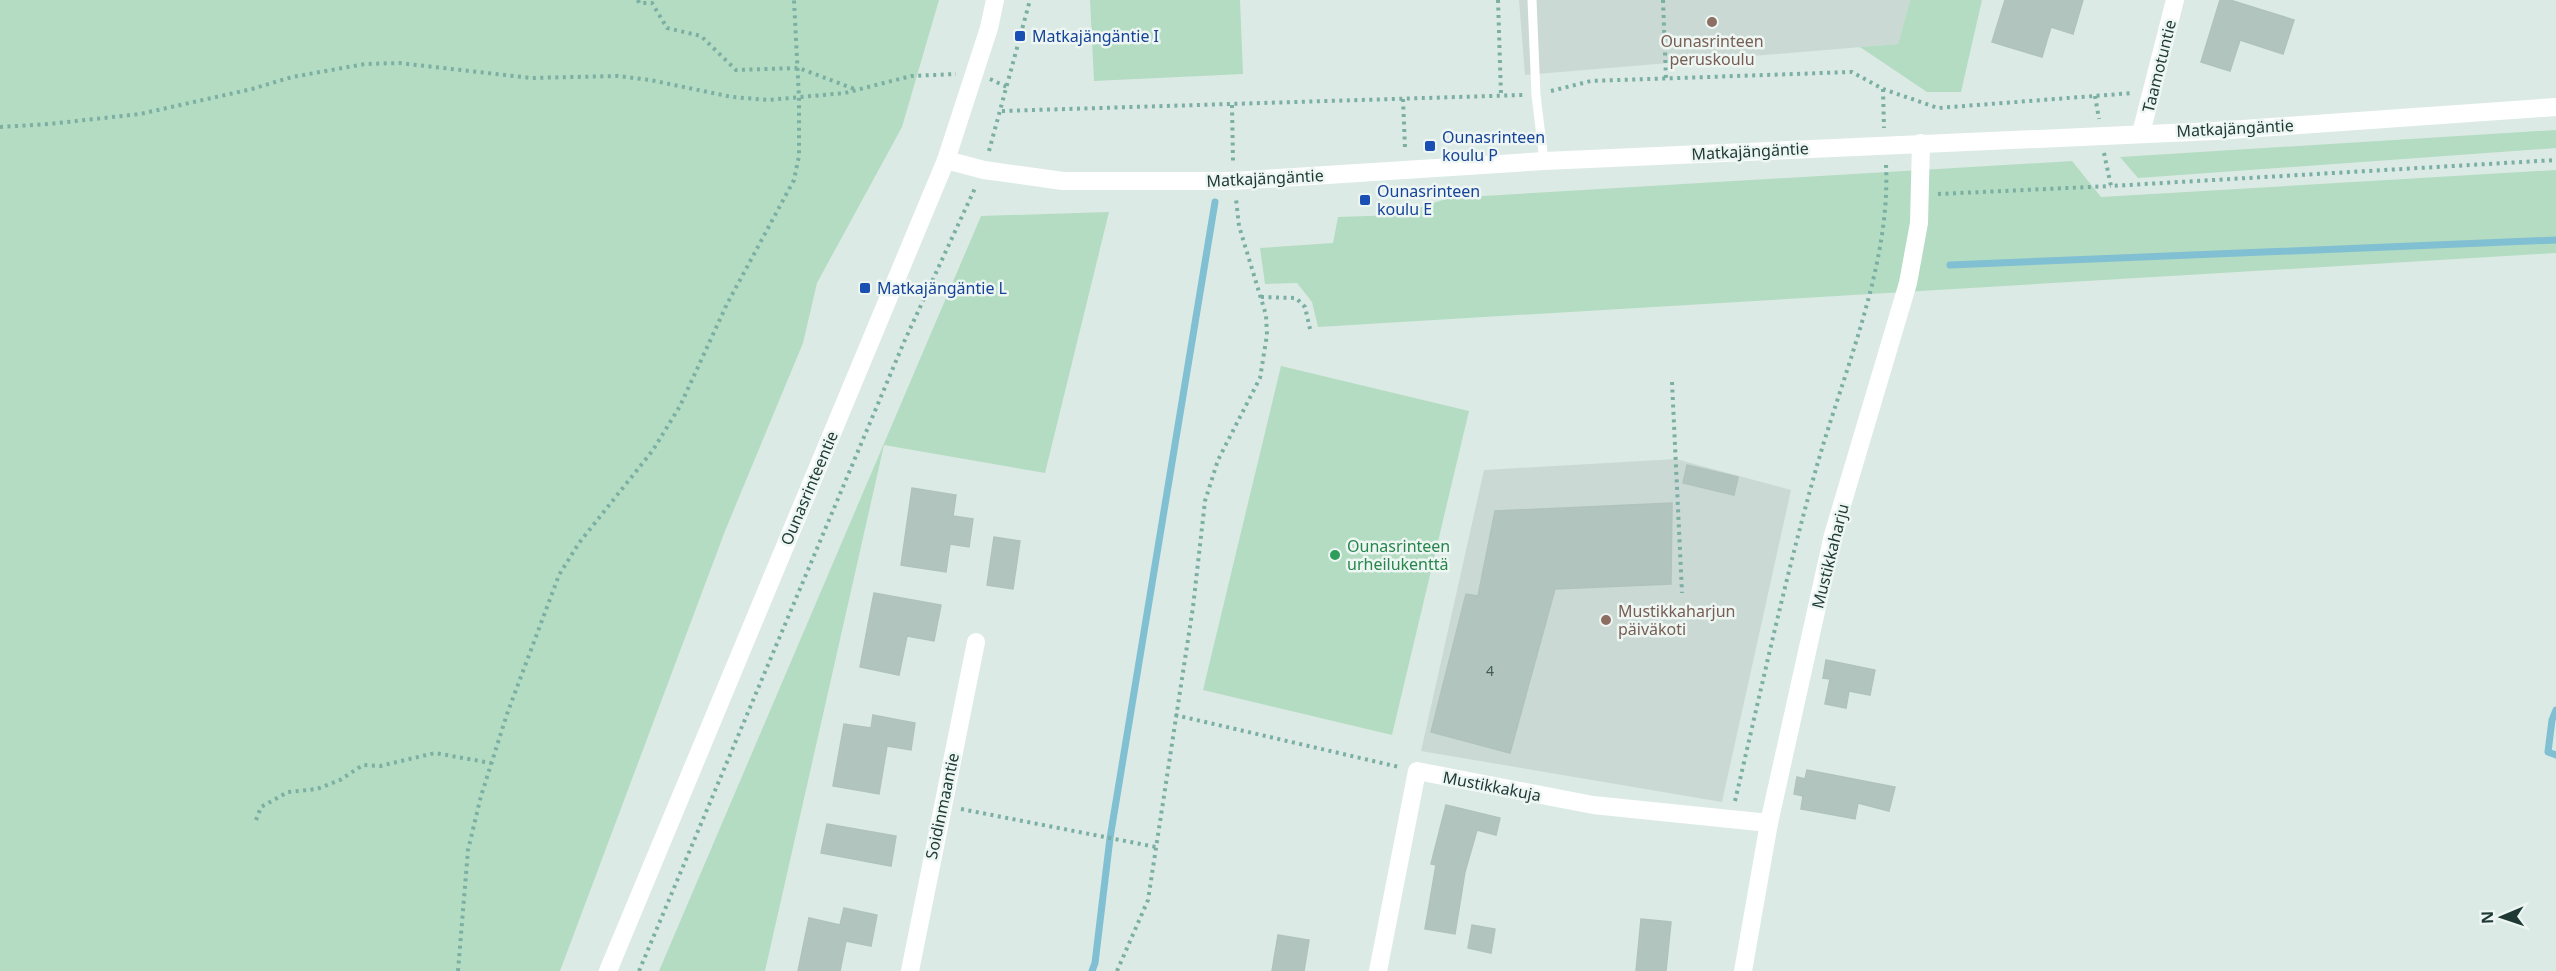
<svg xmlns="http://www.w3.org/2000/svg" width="2556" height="971" font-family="'Noto Sans',sans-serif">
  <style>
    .built { fill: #cbd9d4 }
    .green { fill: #b4dcc2 }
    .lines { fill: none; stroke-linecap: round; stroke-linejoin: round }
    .stream { stroke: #81bfd2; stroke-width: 7 }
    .building { fill: #b2c4be; stroke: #afc3bc; stroke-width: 1.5 }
    .path { stroke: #7bafa3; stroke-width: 4; stroke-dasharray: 3 4.5; stroke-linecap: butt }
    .service { stroke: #fff; stroke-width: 9 }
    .minor { stroke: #fff; stroke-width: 18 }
    .tertiary { stroke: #fff; stroke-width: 18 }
    .education-dot { fill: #8d6e63; stroke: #edf6f2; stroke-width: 2 }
    .transit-dot { fill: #1a4fb4; stroke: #edf6f2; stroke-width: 2 }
    .leisure-dot { fill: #2e9e5b; stroke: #edf6f2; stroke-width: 2 }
    .labels { text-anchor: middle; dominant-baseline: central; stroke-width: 5; stroke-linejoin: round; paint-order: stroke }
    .number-label { font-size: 14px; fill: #435c56 }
    .transit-label { font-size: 16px; fill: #164399; stroke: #edf6f2; text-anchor: start }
    .education-label { font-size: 16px; fill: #785e54; stroke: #edf6f2 }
    .street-label { font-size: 16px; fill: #1e3934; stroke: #edf6f2 }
    .leisure-label { font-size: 16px; fill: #27864d; stroke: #edf6f2; text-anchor: start }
  </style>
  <rect width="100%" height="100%" fill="#dceae5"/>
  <g class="built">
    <polygon points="1519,0 1910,0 1898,44 1525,75"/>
    <polygon points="1676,459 1791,490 1722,802 1421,751 1484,470"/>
  </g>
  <g class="green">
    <polygon points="0,0 939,0 902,127 817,283 803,343 725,531 560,971 0,971"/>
    <polygon points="1090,0 1240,0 1243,74 1094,81"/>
    <polygon points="1910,0 1982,0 1961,92 1927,92 1860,47 1898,44"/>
    <polygon points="2556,130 2556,148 2138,178 2120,157"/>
    <polygon points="2072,161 2101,197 2556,170 2556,253 1318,327 1312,302 1297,283 1265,284 1260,248 1333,243 1338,217 1396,215 1449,198"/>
    <polygon points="1109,212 1045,473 884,445 765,971 659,971 981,216"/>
    <polygon points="1281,366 1469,411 1392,735 1203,690"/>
  </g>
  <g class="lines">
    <g class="stream">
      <polyline points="1950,265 2556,240"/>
      <polyline points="2556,710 2552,720 2548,752 2556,755"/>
      <polyline points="1092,971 1095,963 1110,838 1215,202"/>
    </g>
  </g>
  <g class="building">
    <polygon points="2005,0 2083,0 2073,34 2051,27 2042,57 1992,42"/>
    <polygon points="2220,0 2230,0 2294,20 2283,54 2240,40 2230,71 2201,62"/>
    <polygon points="1687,465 1738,477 1734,495 1683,483"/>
    <polygon points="912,488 956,495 953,516 973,519 969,547 950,544 946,572 901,565"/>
    <polygon points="1672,503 1671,584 1555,589 1510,753 1431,732 1466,594 1478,596 1495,511"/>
    <polygon points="994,537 1020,541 1013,589 987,585"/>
    <polygon points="874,593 941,605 934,641 907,636 899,675 860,667"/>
    <polygon points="1826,660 1875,670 1870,695 1849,691 1846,708 1825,704 1830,679 1823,678"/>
    <polygon points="873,715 915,723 911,750 887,746 879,794 833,786 844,724 871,728"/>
    <polygon points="1807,770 1895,787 1889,811 1858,803 1855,819 1801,809 1803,796 1794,794 1797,777 1805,779"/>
    <polygon points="1446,805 1500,818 1496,835 1477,830 1465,872 1455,934 1425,929 1436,865 1431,864"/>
    <polygon points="827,824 896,836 891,866 821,853"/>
    <polygon points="844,908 877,915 871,946 846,941 840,971 798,971 809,918 840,925"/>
    <polygon points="1641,919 1671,922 1666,971 1636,971"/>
    <polygon points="1472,925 1495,929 1491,953 1468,948"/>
    <polygon points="1278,935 1309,940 1304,971 1272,971"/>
  </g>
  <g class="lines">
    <g class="path">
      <polyline points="638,0 639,3 652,3 667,28 701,36 736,70 799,68 857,90"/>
      <polyline points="1498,0 1501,95"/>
      <polyline points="1663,0 1666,79"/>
      <polyline points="990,79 1007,87"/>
      <polyline points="1883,89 1884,128"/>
      <polyline points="1551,91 1591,81 1852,72 1883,89 1938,108 2133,93"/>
      <polyline points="2095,96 2099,119"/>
      <polyline points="1403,99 1405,148"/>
      <polyline points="1232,105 1233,161"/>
      <polyline points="1002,111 1523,95"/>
      <polyline points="0,127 49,124 140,114 252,89 292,77 365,64 399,63 531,78 618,76 650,80 732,97 768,100 845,93 911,76 956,74"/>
      <polyline points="989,151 1030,0"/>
      <polyline points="2104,153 2111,186 2556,160"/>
      <polyline points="1938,194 2111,186"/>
      <polyline points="1261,297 1296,298 1305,307 1310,329"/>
      <polyline points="1672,382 1682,593"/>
      <polyline points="1175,715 1399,767"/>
      <path d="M 1735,801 C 1761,690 1785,579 1816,469 C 1843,373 1891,265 1886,165"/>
      <polyline points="961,809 1156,847"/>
      <polyline points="256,820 261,807 288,792 317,789 340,780 363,765 380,766 435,753 491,763"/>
      <polyline points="458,971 468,850 481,796 507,714 559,575 579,543 653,450 680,406 727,304 794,180 799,156 799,98 794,0"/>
      <polyline points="639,971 904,342 976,186"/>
      <polyline points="1117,971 1148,900 1193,607 1205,501 1218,460 1260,378 1267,335 1266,315 1239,226 1236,199"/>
    </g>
    <polyline class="service" points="1532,0 1536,95 1544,161"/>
    <g class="minor">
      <polyline points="2141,133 2175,0"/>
      <polyline points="910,971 976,642"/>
      <polyline points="1378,971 1417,771 1593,805 1769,823"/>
      <polyline points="1743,971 1769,823 1833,535 1908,283 1919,223 1921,143"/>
    </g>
    <g class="tertiary">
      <polyline points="946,160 984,170 1063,181 1233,181 1544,161 2215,131 2556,107"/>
      <polyline points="608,971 946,160 989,28 995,0"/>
    </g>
  </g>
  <g class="education-dot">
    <circle cx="1712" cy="22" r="6"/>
    <circle cx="1606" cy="620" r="6"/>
  </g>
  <g class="transit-dot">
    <rect x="1014" y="30" width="12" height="12" rx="3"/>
    <rect x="1424" y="140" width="12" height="12" rx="3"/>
    <rect x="1359" y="194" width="12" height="12" rx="3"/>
    <rect x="859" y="282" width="12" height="12" rx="3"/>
  </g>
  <circle class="leisure-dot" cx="1335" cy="555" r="6"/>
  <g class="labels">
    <g class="number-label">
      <text x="1490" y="670">4</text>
    </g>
    <g class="transit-label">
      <text x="1032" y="36">Matkajängäntie I</text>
      <text x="1442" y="137">Ounasrinteen<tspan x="1442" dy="18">koulu P</tspan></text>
      <text x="1377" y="191">Ounasrinteen<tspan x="1377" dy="18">koulu E</tspan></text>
      <text x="877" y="288">Matkajängäntie L</text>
    </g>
    <g class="education-label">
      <text x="1712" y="41">Ounasrinteen<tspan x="1712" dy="18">peruskoulu</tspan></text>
      <text x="1618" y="611" text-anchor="start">Mustikkaharjun<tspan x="1618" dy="18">päiväkoti</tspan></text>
    </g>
    <g class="street-label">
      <text transform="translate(2159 66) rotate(-76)">Taamotuntie</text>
      <text transform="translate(2235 128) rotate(-3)">Matkajängäntie</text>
      <text transform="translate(1750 151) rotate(-3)">Matkajängäntie</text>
      <text transform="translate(1265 178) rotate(-3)">Matkajängäntie</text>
      <text transform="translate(809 488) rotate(-67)">Ounasrinteentie</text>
      <text transform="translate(1830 556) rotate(-76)">Mustikkaharju</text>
      <text transform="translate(1492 786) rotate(11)">Mustikkakuja</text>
      <text transform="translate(942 806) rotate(-78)">Soidinmaantie</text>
    </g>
    <g class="leisure-label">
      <text x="1347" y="546">Ounasrinteen<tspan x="1347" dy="18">urheilukenttä</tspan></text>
    </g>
  </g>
  <g transform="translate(2502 917) rotate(268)" stroke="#edf6f2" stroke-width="4.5" paint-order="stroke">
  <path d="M0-4.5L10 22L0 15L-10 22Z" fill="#1e3934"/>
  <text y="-9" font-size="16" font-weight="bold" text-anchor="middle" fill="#1e3934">N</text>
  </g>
</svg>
